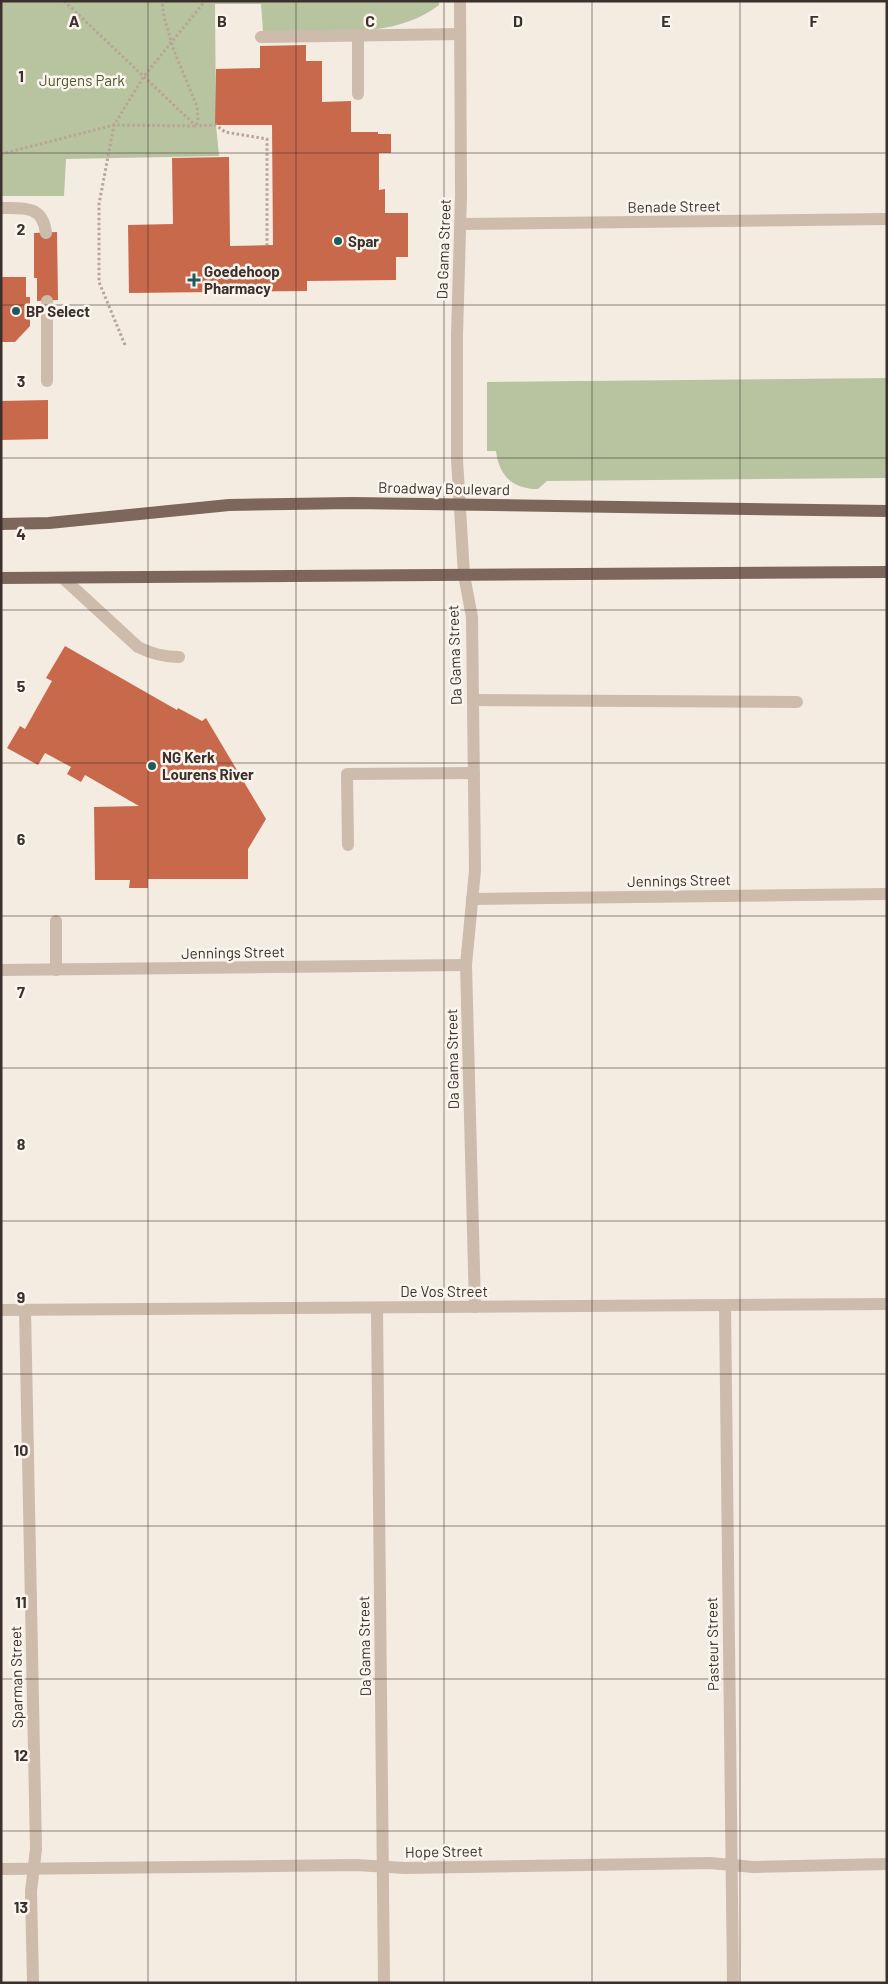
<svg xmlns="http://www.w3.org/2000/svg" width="888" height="1984" font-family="Barlow,sans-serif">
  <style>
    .green { fill: #b8c4a0 }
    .building { fill: #c8694b }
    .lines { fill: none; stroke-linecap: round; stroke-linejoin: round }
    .path { stroke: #b9a596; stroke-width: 3; stroke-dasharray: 2.5 2.5; stroke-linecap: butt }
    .lane { stroke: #cdbbac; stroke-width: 12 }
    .street { stroke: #cdbbac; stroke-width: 12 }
    .primary { stroke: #7d675c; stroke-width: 12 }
    .grid { fill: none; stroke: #3b302b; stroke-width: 1; stroke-opacity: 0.55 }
    .poi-dot { fill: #1f5a5e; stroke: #fbf5ee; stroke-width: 2 }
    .labels { text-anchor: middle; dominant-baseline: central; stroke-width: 5; stroke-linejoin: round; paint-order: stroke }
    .park-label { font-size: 15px; fill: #4a5a2e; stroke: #fbf5ee }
    .street-label { font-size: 15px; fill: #3b302b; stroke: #fbf5ee }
    .poi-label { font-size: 15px; font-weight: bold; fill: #3b302b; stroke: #fbf5ee; text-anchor: start }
    .grid-label { font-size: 16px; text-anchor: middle; font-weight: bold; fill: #3b302b; stroke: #fbf5ee; stroke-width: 5; stroke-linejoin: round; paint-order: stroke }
  </style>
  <rect width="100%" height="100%" fill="#f4ebe1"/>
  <g class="green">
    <path d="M 1,1 L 439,1 L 439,5 C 393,41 318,31 263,32 L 261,4 L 215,4 L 216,125 L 219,156 L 66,159 L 64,196 L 1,196 Z"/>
    <path d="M 887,378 L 887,478 L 547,481 L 538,489 C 513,489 499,476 496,451 L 487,451 L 487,382 Z"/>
  </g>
  <g class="building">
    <polygon points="306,45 306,61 322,61 322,102 351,101 351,132 378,132 378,134 391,134 391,153 379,153 379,190 385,189 385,213 408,213 408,257 396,257 396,280 307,281 307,291 129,293 128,225 173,224 172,158 229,157 230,246 273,245 272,125 215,125 216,69 260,68 260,46"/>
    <polygon points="57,232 58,300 37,301 37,278 34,278 34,233"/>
    <polygon points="1,277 26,277 26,297 30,297 30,326 15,342 1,342"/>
    <polygon points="48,400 48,439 1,440 1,401"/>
    <polygon points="65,646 177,710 178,708 202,721 206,718 266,819 248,849 248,879 148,879 148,888 129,888 130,880 95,880 94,807 139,806 85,775 81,782 67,774 71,767 45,753 38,765 7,748 20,726 25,729 52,681 46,678"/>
  </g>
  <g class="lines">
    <g class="path">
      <polyline points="64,1 196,126 216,125 225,132 267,139 267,245"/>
      <polyline points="1,154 114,125 196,126 198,121 197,106 174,51 164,17 162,1"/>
      <polyline points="125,345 99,282 99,204 114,125 144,76 205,1"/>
    </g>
    <g class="lane">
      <polyline points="358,36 358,94"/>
      <polyline points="261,37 460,34"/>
      <path d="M 1,208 C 23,208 43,205 46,233"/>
      <polyline points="47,301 47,381"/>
      <path d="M 63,578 L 138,647 C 152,654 163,657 179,657"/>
      <polyline points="348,845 347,774 474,773"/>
      <polyline points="56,921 56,970"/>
    </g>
    <g class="street">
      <polyline points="460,1 461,196 457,335 457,459 464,575 472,617 475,870 466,965 475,1307"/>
      <polyline points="461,224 887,219"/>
      <polyline points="473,700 797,702"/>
      <polyline points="472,899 887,894"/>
      <polyline points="1,970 466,965"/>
      <polyline points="725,1305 733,1983"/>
      <polyline points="377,1308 384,1983"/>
      <polyline points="1,1310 887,1304"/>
      <polyline points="25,1310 36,1849 31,1891 33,1983"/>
      <polyline points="1,1869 356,1865 405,1868 710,1863 753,1867 887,1864"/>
    </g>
    <g class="primary">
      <polyline points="1,524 49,523 229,505 352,503 887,511"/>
      <polyline points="1,578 887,572"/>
    </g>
  </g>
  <path class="grid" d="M 148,1 L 148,1983M 296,1 L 296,1983M 444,1 L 444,1983M 592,1 L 592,1983M 740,1 L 740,1983M 1,153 L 887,153M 1,305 L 887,305M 1,458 L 887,458M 1,610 L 887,610M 1,763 L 887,763M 1,916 L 887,916M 1,1068 L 887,1068M 1,1221 L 887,1221M 1,1374 L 887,1374M 1,1526 L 887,1526M 1,1679 L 887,1679M 1,1831 L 887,1831"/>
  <g class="poi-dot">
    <circle cx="338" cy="241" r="5"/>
    <path d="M191.5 272.5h5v5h5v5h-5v5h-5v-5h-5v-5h5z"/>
    <circle cx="16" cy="311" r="5"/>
    <circle cx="152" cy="766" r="5"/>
  </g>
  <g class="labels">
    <g class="park-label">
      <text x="82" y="80">Jurgens Park</text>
    </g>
    <g class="street-label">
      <text transform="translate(674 206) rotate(-1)">Benade Street</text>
      <text transform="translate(443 249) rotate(-88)">Da Gama Street</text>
      <text transform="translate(444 488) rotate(1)">Broadway Boulevard</text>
      <text transform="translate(454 655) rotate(-92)">Da Gama Street</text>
      <text transform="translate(679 880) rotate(-1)">Jennings Street</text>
      <text transform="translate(233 952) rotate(-1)">Jennings Street</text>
      <text transform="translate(452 1059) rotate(-91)">Da Gama Street</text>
      <text x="444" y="1291">De Vos Street</text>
      <text transform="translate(712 1644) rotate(-91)">Pasteur Street</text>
      <text transform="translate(364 1646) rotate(-91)">Da Gama Street</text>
      <text transform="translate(16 1677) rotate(-91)">Sparman Street</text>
      <text transform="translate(444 1851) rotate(-1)">Hope Street</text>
    </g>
    <g class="poi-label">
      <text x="348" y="241">Spar</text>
      <text x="204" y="271">Goedehoop<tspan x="204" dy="17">Pharmacy</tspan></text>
      <text x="26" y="311">BP Select</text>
      <text x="162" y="757">NG Kerk<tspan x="162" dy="17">Lourens River</tspan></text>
    </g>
  </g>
  <g class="grid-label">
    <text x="74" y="27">A</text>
    <text x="222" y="27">B</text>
    <text x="370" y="27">C</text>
    <text x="518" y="27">D</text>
    <text x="666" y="27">E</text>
    <text x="814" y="27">F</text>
    <text x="21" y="82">1</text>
    <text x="21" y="235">2</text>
    <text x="21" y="387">3</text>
    <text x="21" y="540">4</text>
    <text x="21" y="692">5</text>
    <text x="21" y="845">6</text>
    <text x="21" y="998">7</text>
    <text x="21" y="1150">8</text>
    <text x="21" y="1303">9</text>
    <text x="21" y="1456">10</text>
    <text x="21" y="1608">11</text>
    <text x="21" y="1761">12</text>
    <text x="21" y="1913">13</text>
  </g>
  <rect width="888" height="1984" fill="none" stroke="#3b302b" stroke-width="5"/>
</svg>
